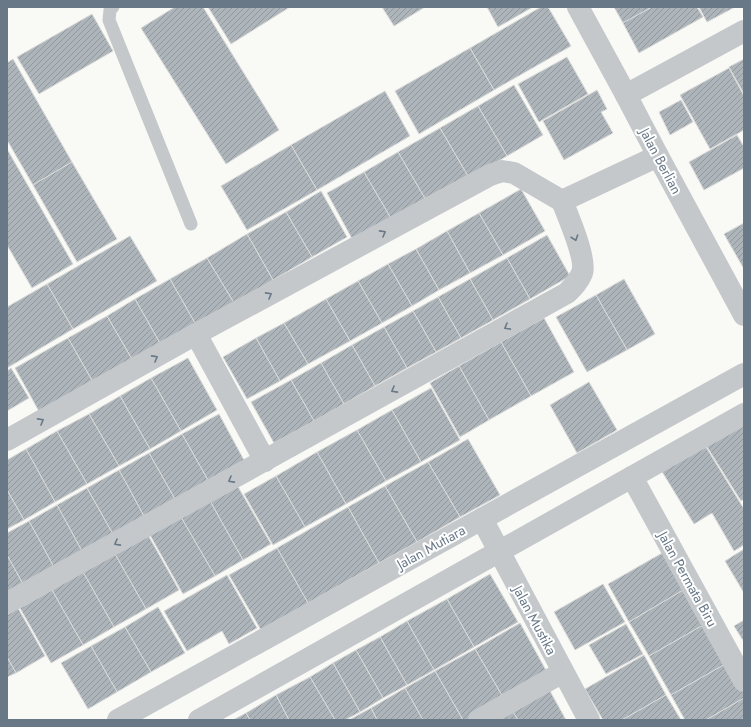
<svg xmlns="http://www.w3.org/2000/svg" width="751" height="727" font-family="Jost,sans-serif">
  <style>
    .building { fill: url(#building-hatch); stroke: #dadad8 }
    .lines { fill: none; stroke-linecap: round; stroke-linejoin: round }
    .lane { stroke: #c4c8cb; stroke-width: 13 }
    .street { stroke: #c4c8cb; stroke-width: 22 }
    .oneway { stroke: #687887 }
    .labels { text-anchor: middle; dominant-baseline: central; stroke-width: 4; stroke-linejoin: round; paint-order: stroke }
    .street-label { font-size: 14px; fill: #687887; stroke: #fff }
  </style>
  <defs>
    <pattern id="building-hatch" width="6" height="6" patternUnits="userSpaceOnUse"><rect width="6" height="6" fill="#adb5bb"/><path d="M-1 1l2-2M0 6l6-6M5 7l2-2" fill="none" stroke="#91989e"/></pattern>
  </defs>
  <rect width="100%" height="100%" fill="#f9f9f6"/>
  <g class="building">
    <polygon points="175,7 203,7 279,130 226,164 141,28"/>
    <polygon points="208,7 290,7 231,44"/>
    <polygon points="382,7 425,7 394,26"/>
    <polygon points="487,7 533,7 498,27"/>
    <polygon points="541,7 548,7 571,46 494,90 470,48"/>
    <polygon points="614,7 652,7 623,23"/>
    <polygon points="652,7 697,7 703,17 639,53 623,23"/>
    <polygon points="699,7 735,7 707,22"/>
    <polygon points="92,14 113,51 39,94 17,57"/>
    <polygon points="470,48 494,90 419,134 395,91"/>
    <polygon points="567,57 588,94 539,122 518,84"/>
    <polygon points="13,59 72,162 33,185 7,140 7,63"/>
    <polygon points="744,59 744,94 729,67"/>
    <polygon points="729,68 744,96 744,130 710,149 680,95"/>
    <polygon points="514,85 543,135 507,156 478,106"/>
    <polygon points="597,90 607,109 601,112 613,133 564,160 543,121"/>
    <polygon points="385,91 410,136 317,190 291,145"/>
    <polygon points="681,100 693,122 670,135 659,112"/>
    <polygon points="478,106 507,156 469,178 440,128"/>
    <polygon points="440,128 469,178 427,202 398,152"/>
    <polygon points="737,135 744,147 744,168 704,190 689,162"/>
    <polygon points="291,145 317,190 247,230 221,186"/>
    <polygon points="7,149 73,264 32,288 7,245"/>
    <polygon points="398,152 427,202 393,222 364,172"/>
    <polygon points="72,162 117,239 77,262 33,185"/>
    <polygon points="364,172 393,222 355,244 327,193"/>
    <polygon points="521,189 545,231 503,255 479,213"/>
    <polygon points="321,191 347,237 312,257 286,212"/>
    <polygon points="286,212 312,257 273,280 247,234"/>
    <polygon points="479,213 503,255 470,273 447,231"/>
    <polygon points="744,223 744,269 724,234"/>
    <polygon points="447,231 470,273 439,290 416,249"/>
    <polygon points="247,234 273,280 234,303 207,258"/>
    <polygon points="547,235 570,276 530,299 507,258"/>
    <polygon points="130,236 157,281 73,329 47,284"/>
    <polygon points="416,249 439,290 412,306 388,264"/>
    <polygon points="207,258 234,303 196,325 170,279"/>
    <polygon points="507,258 530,299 493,320 470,279"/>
    <polygon points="388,264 412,306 382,323 358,281"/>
    <polygon points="170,279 196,325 161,345 135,299"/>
    <polygon points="470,279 493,320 461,338 438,297"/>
    <polygon points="624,279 655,334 627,350 596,295"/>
    <polygon points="358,281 382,323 350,341 326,299"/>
    <polygon points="47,284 73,329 7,368 7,307"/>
    <polygon points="596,295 627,350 587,372 556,317"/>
    <polygon points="438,297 461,338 436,352 413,311"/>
    <polygon points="135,299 161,345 133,361 107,316"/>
    <polygon points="326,299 350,341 308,364 284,323"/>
    <polygon points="413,311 436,352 407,368 384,327"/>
    <polygon points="107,316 133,361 94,384 68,338"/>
    <polygon points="544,318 574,372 531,396 501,342"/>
    <polygon points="284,323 308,364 280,381 256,338"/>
    <polygon points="384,327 407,368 375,386 352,345"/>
    <polygon points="68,338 94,384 41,415 15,368"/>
    <polygon points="256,338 280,381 247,399 223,357"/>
    <polygon points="501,342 531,396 489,420 459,366"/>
    <polygon points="352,345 375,386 344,404 321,363"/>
    <polygon points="188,358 217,410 181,431 151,378"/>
    <polygon points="321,363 344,404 314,421 291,380"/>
    <polygon points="459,366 489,420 460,437 430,383"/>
    <polygon points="11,368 29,398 7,411 7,371"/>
    <polygon points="151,378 181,431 150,449 120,396"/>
    <polygon points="291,380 314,421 274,443 251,402"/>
    <polygon points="589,382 617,430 577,453 550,405"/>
    <polygon points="431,388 460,440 421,462 392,410"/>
    <polygon points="120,396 150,449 119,466 89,414"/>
    <polygon points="392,410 421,462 386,481 357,430"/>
    <polygon points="89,414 119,466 87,484 57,431"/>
    <polygon points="219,414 245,462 209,482 182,434"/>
    <polygon points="744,418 744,499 741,501 704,442"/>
    <polygon points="357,430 386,481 346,504 317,452"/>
    <polygon points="57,431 87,484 55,502 26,449"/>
    <polygon points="182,434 209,482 176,501 149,453"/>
    <polygon points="468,439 500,495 460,517 428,462"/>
    <polygon points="701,439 744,509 744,545 734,551 712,513 694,524 658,465"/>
    <polygon points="26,449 55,502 24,520 7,490 7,460"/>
    <polygon points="317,452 346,504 305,527 276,476"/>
    <polygon points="149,453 176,501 145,518 119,470"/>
    <polygon points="428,462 460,517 417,542 385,486"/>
    <polygon points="119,470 145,518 114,536 87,488"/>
    <polygon points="276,476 305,527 273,545 244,494"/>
    <polygon points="237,485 271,544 243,560 210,501"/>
    <polygon points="385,486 417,542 379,563 348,507"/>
    <polygon points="87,488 114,536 83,553 57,505"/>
    <polygon points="7,490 24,520 7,529"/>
    <polygon points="210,501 243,560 215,576 181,517"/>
    <polygon points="57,505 83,553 55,569 29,521"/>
    <polygon points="348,507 379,563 308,603 277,548"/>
    <polygon points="181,517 215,576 183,594 150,535"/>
    <polygon points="29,521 55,569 24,586 7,555 7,533"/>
    <polygon points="148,535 179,590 146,609 115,554"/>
    <polygon points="277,548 308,603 261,630 229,575"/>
    <polygon points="744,549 744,593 725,561"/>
    <polygon points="664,552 685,589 629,622 608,584"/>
    <polygon points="115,554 146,609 114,627 83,572"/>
    <polygon points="7,555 24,586 7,596"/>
    <polygon points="83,572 114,627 83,645 52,590"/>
    <polygon points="490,574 518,622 474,647 447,599"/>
    <polygon points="227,575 257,628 229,644 222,631 187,651 164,611"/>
    <polygon points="603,584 625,622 575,650 554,612"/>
    <polygon points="685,589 705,624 649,656 629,622"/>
    <polygon points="52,590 83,645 51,663 20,608"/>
    <polygon points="447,599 474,647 434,670 407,621"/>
    <polygon points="158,607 185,653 151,672 125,627"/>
    <polygon points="18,608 45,656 16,673 7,657 7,615"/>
    <polygon points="744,620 744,642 734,626"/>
    <polygon points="407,621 434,670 407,685 380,637"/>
    <polygon points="520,623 548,674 504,699 475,649"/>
    <polygon points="626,624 643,654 606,674 589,645"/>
    <polygon points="705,624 727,663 671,695 649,656"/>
    <polygon points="125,627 151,672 117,692 91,646"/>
    <polygon points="380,637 407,685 383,698 356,650"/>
    <polygon points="91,646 117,692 88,709 61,663"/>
    <polygon points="475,649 504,699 468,720 463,720 435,671"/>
    <polygon points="356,650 383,698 360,712 333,663"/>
    <polygon points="644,655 666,695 622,720 603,720 585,689"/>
    <polygon points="7,657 16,673 7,677"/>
    <polygon points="333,663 360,712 345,720 335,720 310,677"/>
    <polygon points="727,663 744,692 744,698 706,720 685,720 671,695"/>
    <polygon points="435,671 463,720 423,720 405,688"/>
    <polygon points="310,677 335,720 289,720 276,695"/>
    <polygon points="405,688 423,720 377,720 371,708"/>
    <polygon points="550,691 566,720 518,720 513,712"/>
    <polygon points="276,695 289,720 250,720 246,713"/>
    <polygon points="666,695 681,720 622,720"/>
    <polygon points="744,698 744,720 706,720"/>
    <polygon points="371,708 377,720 349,720"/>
    <polygon points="513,712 518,720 499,720"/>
    <polygon points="246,713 250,720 233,720"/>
  </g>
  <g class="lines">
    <polyline class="lane" points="113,7 110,10 109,20 191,224"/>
    <g class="street">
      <polyline points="578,7 626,95 658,156 744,315"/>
      <polyline points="626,95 744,31"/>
      <polyline points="562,201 658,156"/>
      <polyline points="196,334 265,461"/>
      <path d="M 7,440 L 196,334 L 490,175 L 502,171 L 514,173 L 562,201 C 568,216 587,260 582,273 C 579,281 573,287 567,293 L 7,603"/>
      <polyline points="632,477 744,681"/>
      <polyline points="482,519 589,720"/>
      <polyline points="118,720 744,374"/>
      <polyline points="199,720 744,414"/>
      <polyline points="479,720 563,672"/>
    </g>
  </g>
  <defs><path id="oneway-chevron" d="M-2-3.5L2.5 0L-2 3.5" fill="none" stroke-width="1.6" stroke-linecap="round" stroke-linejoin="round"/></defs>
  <g class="oneway">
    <use href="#oneway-chevron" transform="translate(383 233) rotate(-29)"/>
    <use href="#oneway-chevron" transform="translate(575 238) rotate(71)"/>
    <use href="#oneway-chevron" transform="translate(269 295) rotate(-29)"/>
    <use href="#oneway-chevron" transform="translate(507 327) rotate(151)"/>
    <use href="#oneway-chevron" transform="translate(155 358) rotate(-29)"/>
    <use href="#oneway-chevron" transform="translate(394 390) rotate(151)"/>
    <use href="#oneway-chevron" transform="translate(41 421) rotate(-29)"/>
    <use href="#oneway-chevron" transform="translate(231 480) rotate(151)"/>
    <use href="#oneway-chevron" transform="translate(117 543) rotate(151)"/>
  </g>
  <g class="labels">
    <g class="street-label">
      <text transform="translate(661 161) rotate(62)">Jalan Berlian</text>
      <text transform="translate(431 547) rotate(-29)">Jalan Mutiara</text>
      <text transform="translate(688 579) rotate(61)">Jalan Permata Biru</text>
      <text transform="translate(535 620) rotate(62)">Jalan Mustika</text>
    </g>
  </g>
  <rect width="751" height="727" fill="none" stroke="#687887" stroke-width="16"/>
</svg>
